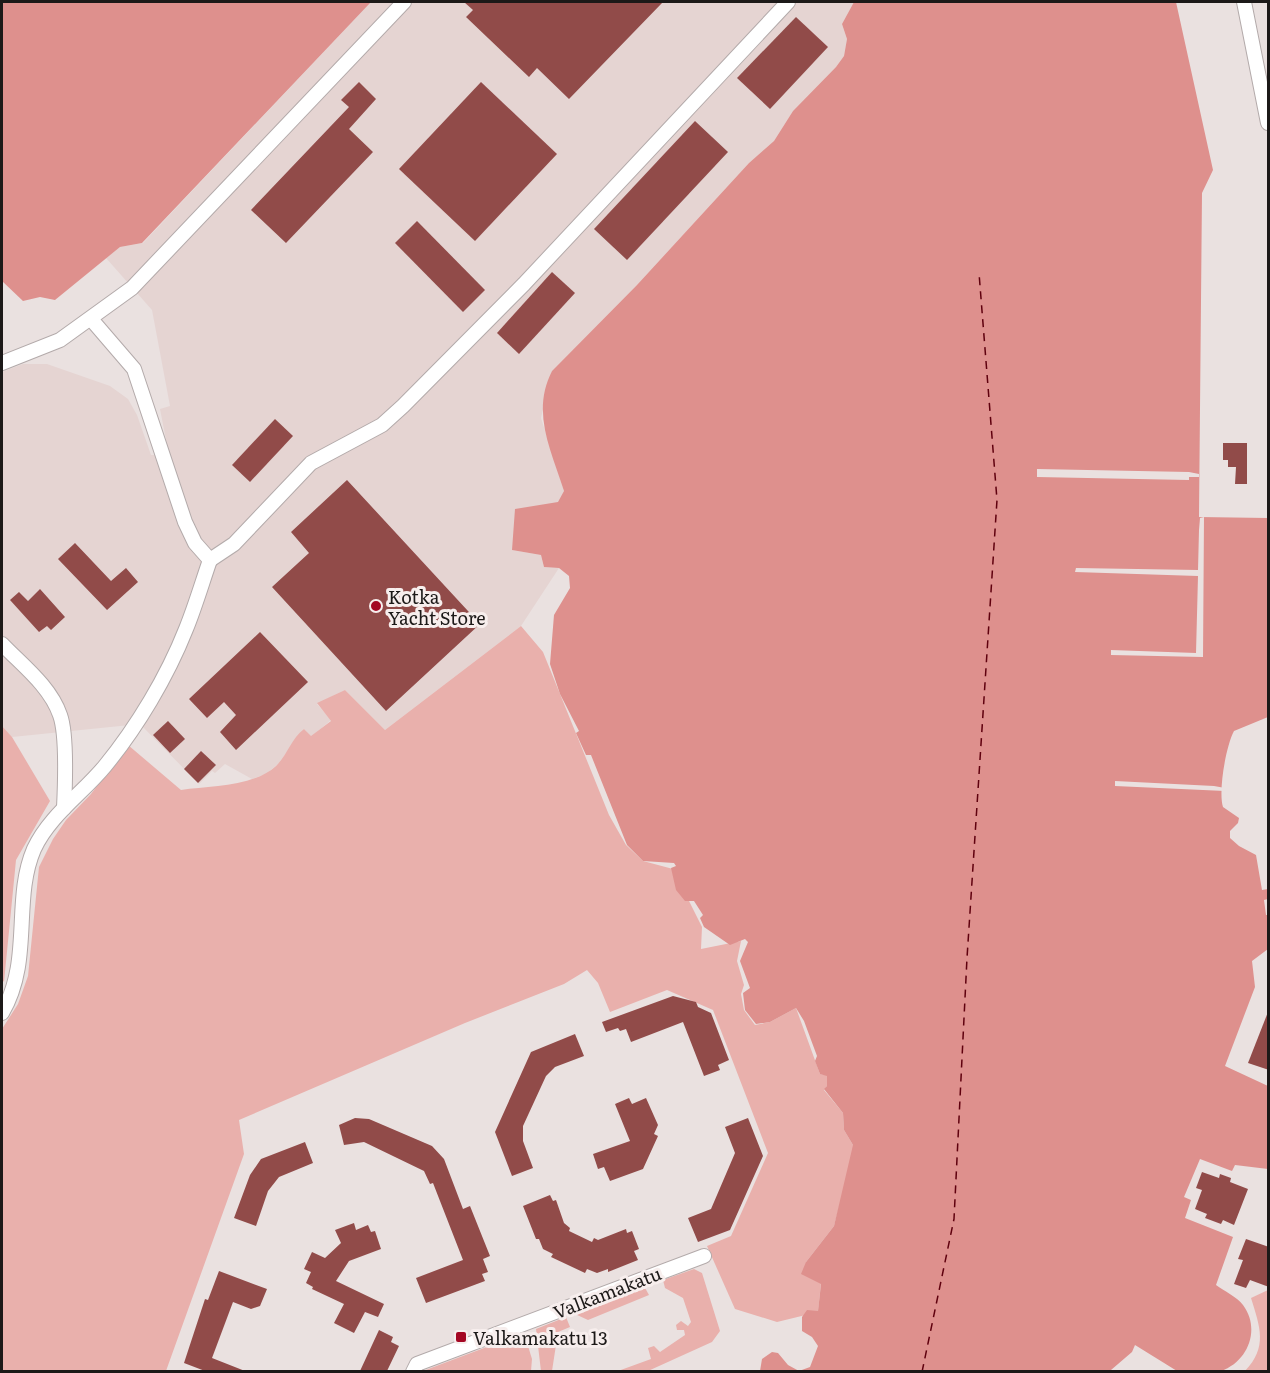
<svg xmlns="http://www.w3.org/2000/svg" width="1270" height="1373" font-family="Literata,serif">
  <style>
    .built { fill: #e5d4d2 }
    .green { fill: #e9b0ac }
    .water { fill: #de908d }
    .pier { fill: #eae1e0 }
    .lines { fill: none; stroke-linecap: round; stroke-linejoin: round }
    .ferry { stroke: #5f000e; stroke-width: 1.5; stroke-dasharray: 8 6; stroke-linecap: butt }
    .building { fill: #914b49 }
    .street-casing { stroke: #b3aaaa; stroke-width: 16 }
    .street { stroke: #fff; stroke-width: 14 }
    .poi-dot { fill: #a40723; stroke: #f7eeed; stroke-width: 2 }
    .labels { text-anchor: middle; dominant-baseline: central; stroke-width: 6; stroke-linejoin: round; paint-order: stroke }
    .poi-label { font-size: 18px; fill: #1c1918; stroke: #f7eeed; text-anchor: start }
    .street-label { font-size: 18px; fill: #1c1918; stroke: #f7eeed }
  </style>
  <rect width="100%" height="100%" fill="#eae1e0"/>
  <polygon class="built" points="371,2 854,2 842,24 847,39 844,56 836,67 793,111 774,141 749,163 637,285 552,371 541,418 564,491 559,502 512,550 541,555 544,567 559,568 521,626 385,730 345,690 317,704 331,720 311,737 304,729 278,764 266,774 252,779 225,764 215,773 212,771 199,784 140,724 12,737 2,726 2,372 23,364 47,364 110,386 128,399 137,415 151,455 169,455 160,409 170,406 152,310 106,258 120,247 143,243"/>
  <g class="green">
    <path d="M 521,626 L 543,652 L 609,815 L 626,845 L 643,861 L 673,869 L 702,927 L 701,949 L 741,941 L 737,961 L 744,985 L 741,994 L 744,1010 L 755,1025 L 770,1022 L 796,1008 L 820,1074 L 827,1075 L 827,1086 L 824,1090 L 843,1113 L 844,1130 L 853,1145 L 854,1151 L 834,1226 L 806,1262 L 814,1279 L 821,1283 L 818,1312 L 777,1322 L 735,1309 L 707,1246 L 731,1236 L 768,1153 L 713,1010 L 667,990 L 610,1012 L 598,983 L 587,970 L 564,984 L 465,1023 L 239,1120 L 244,1154 L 166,1371 L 2,1372 L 2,1029 L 18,1004 L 28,976 L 39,867 L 53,839 L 66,820 L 91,794 L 128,745 L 181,790 C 210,786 253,787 276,766 C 288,754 291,739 304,729 L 311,736 L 331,721 L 317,703 L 345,690 L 385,730 Z"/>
    <polygon points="2,726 12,737 50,801 16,860 4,982 2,979"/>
    <polygon points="694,1269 702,1273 720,1331 712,1342 648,1371 618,1371 651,1359 648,1348 654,1346 660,1352 685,1335 684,1330 677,1330 676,1325 681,1321 688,1326 691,1322 683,1298 665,1288 663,1280"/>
    <polygon points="644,1286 649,1295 588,1320 575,1314"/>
    <path d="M 1268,1290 L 1268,1371 L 1245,1371 C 1268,1347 1260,1327 1251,1298 Z"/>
    <polygon points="566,1317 570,1327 558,1332 552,1371 541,1371 536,1329"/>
    <polygon points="524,1333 532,1359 531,1371 423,1371"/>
  </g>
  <g class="water">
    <polygon points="2,2 371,2 142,243 120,247 55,300 40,297 23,301 2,281"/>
    <path d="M 854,2 L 1176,2 L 1213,170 L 1202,193 L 1199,517 L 1268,518 L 1268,717 L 1234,731 C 1226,746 1218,791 1223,807 L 1239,818 L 1238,823 L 1230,831 L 1230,838 L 1239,846 L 1256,855 L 1262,890 L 1268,889 L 1268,899 L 1264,900 L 1266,915 L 1268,915 L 1268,949 L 1252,961 L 1255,987 L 1225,1066 L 1268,1086 L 1268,1169 L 1235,1165 L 1232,1171 L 1200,1159 L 1184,1197 L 1191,1200 L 1185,1218 L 1233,1237 L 1216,1285 C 1224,1291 1237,1297 1243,1305 C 1261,1329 1248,1362 1221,1371 L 1177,1371 L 1135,1345 L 1132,1352 L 1111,1370 L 1101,1371 L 760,1371 L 762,1359 L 772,1352 L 778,1353 L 788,1365 L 799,1371 L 810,1367 L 818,1346 L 812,1337 L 802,1331 L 802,1317 L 807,1310 L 818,1311 L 821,1284 L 801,1274 L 806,1262 L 834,1226 L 853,1145 L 844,1130 L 843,1113 L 824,1089 L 827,1086 L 827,1076 L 820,1074 L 815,1061 L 817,1056 L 804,1021 L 796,1008 L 770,1022 L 756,1024 L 745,1010 L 743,993 L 750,988 L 740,961 L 748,942 L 745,939 L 730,945 L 704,927 L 700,918 L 703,915 L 694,901 L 685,901 L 676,890 L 671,868 L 676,866 L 674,863 L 643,861 L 627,845 L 591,755 L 586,755 L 576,733 L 579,731 L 560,694 L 550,664 L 554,615 L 570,588 L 569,576 L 559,568 L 544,567 L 541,555 L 512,550 L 515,509 L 558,502 L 564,491 C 551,449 531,413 552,371 L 637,285 L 749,163 L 774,141 L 793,111 L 836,67 L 844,56 L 847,39 L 842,24 Z"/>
  </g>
  <g class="pier">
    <polygon points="1037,469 1189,472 1199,474 1199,477 1189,477 1189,480 1037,477"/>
    <polygon points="1204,517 1203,657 1111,655 1111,650 1196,653 1198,576 1075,572 1076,568 1198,570 1199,530 1200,518"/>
    <polygon points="1115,781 1214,786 1225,788 1225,791 1115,786"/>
  </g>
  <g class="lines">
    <polyline class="ferry" points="922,1372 954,1219 967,958 997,500 979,273"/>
  </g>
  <g class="building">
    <polygon points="464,2 663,2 569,99 537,68 529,77 466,17 473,10"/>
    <polygon points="796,17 828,47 770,109 737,78"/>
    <polygon points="359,82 376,99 349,129 373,152 286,243 251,210 349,107 341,100"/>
    <polygon points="481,82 557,154 475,241 399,169"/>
    <polygon points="695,121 728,152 627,260 594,229"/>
    <polygon points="417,221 485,290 463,312 395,243"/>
    <polygon points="552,272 575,293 519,354 497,333"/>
    <polygon points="275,419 293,436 250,482 232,465"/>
    <polygon points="1223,443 1247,443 1247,484 1235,484 1236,467 1228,467 1228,460 1223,460"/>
    <polygon points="347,480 480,624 386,711 272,587 309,553 291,532"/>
    <polygon points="75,543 111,581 126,568 138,582 107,610 58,559"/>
    <polygon points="40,589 65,617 51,630 47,626 39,632 10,600 19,592 28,601"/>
    <polygon points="260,632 308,682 236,750 220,732 236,715 224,702 207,718 189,699"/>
    <polygon points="168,721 185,739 170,753 153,735"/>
    <polygon points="201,751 216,765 198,783 184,769"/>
    <polygon points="673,996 696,1002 698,1007 711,1013 729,1060 718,1065 720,1070 704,1076 683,1022 631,1042 626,1029 620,1031 618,1028 606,1032 602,1022"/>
    <polygon points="1268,1012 1269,1012 1269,1070 1248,1063"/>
    <polygon points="575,1034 584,1056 555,1067 546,1076 523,1126 523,1141 533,1168 512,1176 495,1132 531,1052"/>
    <polygon points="629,1098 632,1104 646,1098 658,1125 654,1134 658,1136 643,1169 610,1181 604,1167 598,1169 593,1154 630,1141 615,1104"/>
    <polygon points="355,1118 369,1119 432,1146 444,1159 463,1209 470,1206 490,1256 483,1259 488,1272 482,1274 485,1281 426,1303 416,1278 463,1260 440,1201 433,1183 430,1184 424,1171 364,1142 344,1145 339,1125"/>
    <polygon points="748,1118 763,1156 730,1230 698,1242 688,1218 711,1209 735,1153 725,1127"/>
    <polygon points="305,1142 313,1163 279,1177 268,1191 256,1226 234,1218 250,1175 261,1159"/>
    <polygon points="1202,1172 1219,1178 1220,1174 1231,1178 1230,1182 1248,1189 1234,1225 1223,1220 1221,1224 1205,1218 1207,1214 1195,1209 1202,1190 1196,1188"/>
    <polygon points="550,1195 553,1201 556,1200 564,1223 570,1228 569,1231 592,1242 594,1238 598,1240 626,1229 627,1233 632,1231 639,1249 634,1251 638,1260 608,1272 608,1269 597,1273 587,1269 585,1273 551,1257 553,1254 543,1249 539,1239 536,1239 523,1206"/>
    <polygon points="354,1223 356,1230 368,1225 371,1232 375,1231 381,1249 349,1261 336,1281 384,1304 378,1317 365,1312 354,1333 334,1323 344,1304 312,1289 313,1287 306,1283 311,1272 304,1269 312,1252 325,1258 341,1243 335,1230"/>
    <polygon points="1246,1239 1269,1247 1269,1287 1250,1280 1246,1288 1234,1284 1243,1260 1238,1259"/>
    <polygon points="219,1271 267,1289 260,1306 251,1309 233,1302 212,1358 245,1371 205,1371 184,1363 205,1299 208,1300"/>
    <polygon points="379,1330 393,1337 391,1342 399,1346 387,1371 360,1371"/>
  </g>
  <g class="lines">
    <g class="street-casing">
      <g id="street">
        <polyline points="1244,2 1268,123"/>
        <polyline points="2,363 60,340 132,288 404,2"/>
        <polyline points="210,560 234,544 311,463 382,425 403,406 524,284 788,2"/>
        <path d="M 2,644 C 22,665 50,686 60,715 C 67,734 65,787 64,808"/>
        <path d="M 2,1013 C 33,960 12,900 34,849 C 50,815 82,794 105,766 C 137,727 167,677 186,629 C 195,607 202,583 210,560 L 195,543 L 185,522 L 134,369 L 91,319"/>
        <polyline points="413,1372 417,1364 704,1256"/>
      </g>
    </g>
    <use href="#street" class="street"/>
  </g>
  <g class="poi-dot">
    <circle cx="376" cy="606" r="6"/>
    <rect x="455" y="1331" width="12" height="12" rx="3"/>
  </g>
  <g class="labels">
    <g class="poi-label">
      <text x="388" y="596">Kotka<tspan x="388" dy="21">Yacht Store</tspan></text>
      <text x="473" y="1337">Valkamakatu 13</text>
    </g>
    <g class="street-label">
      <text transform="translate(607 1292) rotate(-21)">Valkamakatu</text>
    </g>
  </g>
  <rect width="1270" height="1373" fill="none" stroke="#1c1918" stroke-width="6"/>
</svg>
